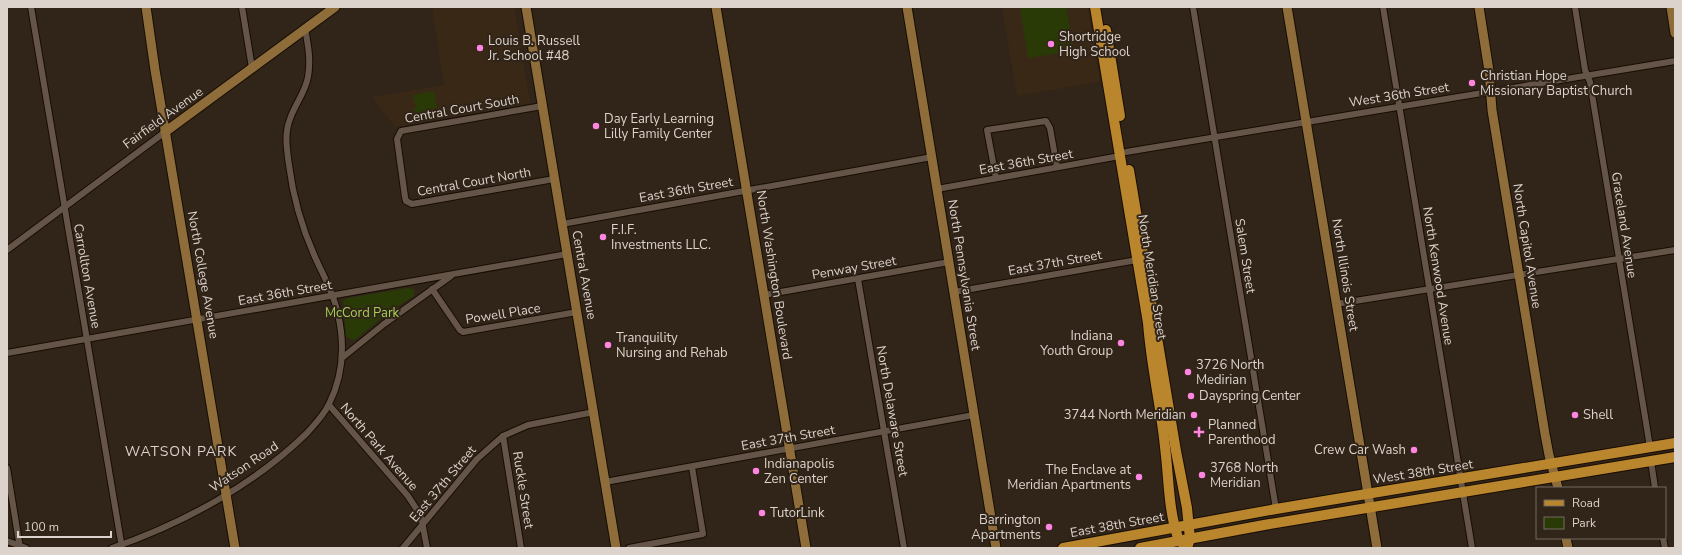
<svg xmlns="http://www.w3.org/2000/svg" width="1682" height="555" font-family="'Nunito Sans',sans-serif">
  <style>
    .built { fill: #3a2817 }
    .park { fill: #293a06 }
    .lines { fill: none; stroke-linecap: round; stroke-linejoin: round }
    .street-casing { stroke: #180d03; stroke-width: 8 }
    .secondary-casing { stroke: #180d03; stroke-width: 11 }
    .primary-casing { stroke: #180d03; stroke-width: 12 }
    .street { stroke: #645548; stroke-width: 6 }
    .secondary { stroke: #8e6d3a; stroke-width: 9 }
    .primary { stroke: #b9852d; stroke-width: 10 }
    .poi-dot { fill: #fe86e1; stroke: #312418; stroke-width: 1.5 }
    .labels { text-anchor: middle; dominant-baseline: central; stroke-width: 4; stroke-linejoin: round; paint-order: stroke }
    .poi-label { font-size: 13px; fill: #dcd3cc; stroke: #312418; text-anchor: start }
    .street-label { font-size: 13px; fill: #dcd3cc; stroke: #312418 }
    .park-label { font-size: 13px; fill: #a4d058; stroke: #312418 }
    .neighbourhood-label { font-size: 14px; letter-spacing: 1px; fill: #dcd3cc; stroke: #312418 }
  </style>
  <rect width="100%" height="100%" fill="#312418"/>
  <g class="built">
    <polygon points="432,7 517,7 515,11 530,103 395,127 372,97 444,85"/>
    <polygon points="1002,7 1088,7 1100,82 1017,96"/>
  </g>
  <g class="park">
    <polygon points="1020,7 1066,7 1074,51 1028,58"/>
    <polygon points="434,91 437,108 430,109 431,115 415,117 414,108 416,107 413,95"/>
    <polygon points="408,288 414,289 414,296 389,312 355,340 350,339 346,336 343,301 348,298"/>
  </g>
  <g class="lines">
    <g class="street-casing">
      <g id="street">
        <polyline points="31,7 122,548"/>
        <polyline points="242,7 252,68"/>
        <polyline points="1193,7 1276,509"/>
        <polyline points="1383,7 1472,548"/>
        <polyline points="1575,7 1585,70 1590,82 1650,447"/>
        <polyline points="542,106 401,131 397,139 405,197 406,201 412,204 554,179"/>
        <polyline points="1126,152 1675,61"/>
        <polyline points="996,178 987,130 1046,121 1050,128 1057,167"/>
        <polyline points="937,189 1120,156"/>
        <polyline points="562,224 932,157"/>
        <polyline points="7,250 165,132"/>
        <polyline points="858,279 904,548"/>
        <polyline points="432,289 460,330 463,332 577,312"/>
        <polyline points="954,292 1137,260"/>
        <polyline points="764,295 949,262"/>
        <polyline points="1336,304 1675,250"/>
        <polyline points="7,353 567,254"/>
        <polyline points="342,358 384,324 451,276"/>
        <polyline points="329,405 408,496 421,516 427,548"/>
        <polyline points="503,436 521,548"/>
        <polyline points="1651,461 1655,488"/>
        <polyline points="7,468 20,548"/>
        <polyline points="605,482 974,415"/>
        <polyline points="1663,538 1665,548"/>
        <polyline points="7,541 26,548"/>
        <path d="M 112,548 C 182,524 254,485 307,433 C 315,424 324,415 329,404 C 343,376 345,345 338,314 C 334,294 323,275 315,257 C 302,228 293,197 289,165 C 287,150 284,134 290,119 C 295,104 305,93 308,77 C 311,60 308,45 305,28"/>
        <polyline points="403,548 477,459 503,436 528,425 594,412"/>
        <polyline points="629,548 703,534 692,467"/>
      </g>
    </g>
    <g class="secondary-casing">
      <g id="secondary">
        <polyline points="146,7 155,70 235,548"/>
        <polyline points="526,7 616,548"/>
        <polyline points="716,7 806,548"/>
        <polyline points="907,7 996,548"/>
        <polyline points="1287,7 1377,548"/>
        <polyline points="1479,7 1489,71 1492,110 1545,434 1549,455 1558,488"/>
        <polyline points="1671,7 1675,33"/>
        <polyline points="165,132 335,7"/>
        <polyline points="1566,538 1568,548"/>
      </g>
    </g>
    <g class="primary-casing">
      <g id="primary">
        <path d="M 1095,7 L 1148,323 C 1151,365 1161,406 1165,447 C 1169,478 1168,508 1178,538 C 1180,542 1183,544 1186,547"/>
        <polyline points="1106,30 1120,116"/>
        <polyline points="1129,170 1176,451 1187,508 1190,539 1187,548"/>
        <polyline points="1063,548 1276,509 1675,443"/>
        <polyline points="1140,548 1264,525 1675,457"/>
      </g>
    </g>
    <use href="#street" class="street"/>
    <use href="#secondary" class="secondary"/>
    <use href="#primary" class="primary"/>
  </g>
  <g class="poi-dot">
    <circle cx="1051" cy="44" r="4"/>
    <circle cx="480" cy="48" r="4"/>
    <circle cx="1472" cy="83" r="4"/>
    <circle cx="596" cy="126" r="4"/>
    <circle cx="603" cy="237" r="4"/>
    <circle cx="1121" cy="343" r="4"/>
    <circle cx="608" cy="345" r="4"/>
    <circle cx="1188" cy="372" r="4"/>
    <circle cx="1191" cy="396" r="4"/>
    <circle cx="1194" cy="415" r="4"/>
    <circle cx="1575" cy="415" r="4"/>
    <path d="M1197 426h4v4h4v4h-4v4h-4v-4h-4v-4h4z"/>
    <circle cx="1414" cy="450" r="4"/>
    <circle cx="756" cy="471" r="4"/>
    <circle cx="1202" cy="475" r="4"/>
    <circle cx="1139" cy="477" r="4"/>
    <circle cx="762" cy="513" r="4"/>
    <circle cx="1049" cy="527" r="4"/>
  </g>
  <g class="labels">
    <g class="poi-label">
      <text x="1059" y="37">Shortridge<tspan x="1059" dy="15">High School</tspan></text>
      <text x="488" y="41">Louis B. Russell<tspan x="488" dy="15">Jr. School #48</tspan></text>
      <text x="1480" y="76">Christian Hope<tspan x="1480" dy="15">Missionary Baptist Church</tspan></text>
      <text x="604" y="119">Day Early Learning<tspan x="604" dy="15">Lilly Family Center</tspan></text>
      <text x="611" y="230">F.I.F.<tspan x="611" dy="15">Investments LLC.</tspan></text>
      <text x="1113" y="336" text-anchor="end">Indiana<tspan x="1113" dy="15">Youth Group</tspan></text>
      <text x="616" y="338">Tranquility<tspan x="616" dy="15">Nursing and Rehab</tspan></text>
      <text x="1196" y="365">3726 North<tspan x="1196" dy="15">Medirian</tspan></text>
      <text x="1199" y="396">Dayspring Center</text>
      <text x="1186" y="415" text-anchor="end">3744 North Meridian</text>
      <text x="1583" y="415">Shell</text>
      <text x="1208" y="425">Planned<tspan x="1208" dy="15">Parenthood</tspan></text>
      <text x="1406" y="450" text-anchor="end">Crew Car Wash</text>
      <text x="764" y="464">Indianapolis<tspan x="764" dy="15">Zen Center</tspan></text>
      <text x="1210" y="468">3768 North<tspan x="1210" dy="15">Meridian</tspan></text>
      <text x="1131" y="470" text-anchor="end">The Enclave at<tspan x="1131" dy="15">Meridian Apartments</tspan></text>
      <text x="770" y="513">TutorLink</text>
      <text x="1041" y="520" text-anchor="end">Barrington<tspan x="1041" dy="15">Apartments</tspan></text>
    </g>
    <g class="street-label">
      <text transform="translate(1399 95) rotate(-9)">West 36th Street</text>
      <text transform="translate(462 109) rotate(-10)">Central Court South</text>
      <text transform="translate(163 118) rotate(-36)">Fairfield Avenue</text>
      <text transform="translate(1026 162) rotate(-10)">East 36th Street</text>
      <text transform="translate(474 182) rotate(-10)">Central Court North</text>
      <text transform="translate(686 190) rotate(-10)">East 36th Street</text>
      <text transform="translate(1624 225) rotate(81)">Graceland Avenue</text>
      <text transform="translate(1527 246) rotate(81)">North Capitol Avenue</text>
      <text transform="translate(1245 256) rotate(81)">Salem Street</text>
      <text transform="translate(1055 263) rotate(-10)">East 37th Street</text>
      <text transform="translate(854 268) rotate(-10)">Penway Street</text>
      <text transform="translate(203 275) rotate(80)">North College Avenue</text>
      <text transform="translate(584 275) rotate(80)">Central Avenue</text>
      <text transform="translate(774 275) rotate(81)">North Washington Boulevard</text>
      <text transform="translate(964 275) rotate(81)">North Pennsylvania Street</text>
      <text transform="translate(1345 275) rotate(81)">North Illinois Street</text>
      <text transform="translate(87 276) rotate(80)">Carrollton Avenue</text>
      <text transform="translate(1438 276) rotate(81)">North Kenwood Avenue</text>
      <text transform="translate(1152 277) rotate(81)">North Meridian Street</text>
      <text transform="translate(285 293) rotate(-10)">East 36th Street</text>
      <text transform="translate(503 314) rotate(-9)">Powell Place</text>
      <text transform="translate(892 411) rotate(80)">North Delaware Street</text>
      <text transform="translate(788 438) rotate(-10)">East 37th Street</text>
      <text transform="translate(379 447) rotate(49)">North Park Avenue</text>
      <text transform="translate(244 467) rotate(-34)">Watson Road</text>
      <text transform="translate(1423 472) rotate(-9)">West 38th Street</text>
      <text transform="translate(443 484) rotate(-50)">East 37th Street</text>
      <text transform="translate(523 490) rotate(81)">Ruckle Street</text>
      <text transform="translate(1117 525) rotate(-10)">East 38th Street</text>
    </g>
    <g class="park-label">
      <text x="362" y="313">McCord Park</text>
    </g>
    <g class="neighbourhood-label">
      <text x="181" y="451">WATSON PARK</text>
    </g>
  </g>
  <rect width="1682" height="555" fill="none" stroke="#dcd3cc" stroke-width="16"/>
  <rect x="1536" y="487" width="130" height="52" fill="#312418" stroke="#756a60"/>
  <rect x="1544" y="500" width="20" height="6" fill="#b9852d" stroke="#756a60"/>
  <text x="1572" y="507" font-size="12" fill="#dcd3cc">Road</text>
  <rect x="1544" y="517" width="20" height="12" fill="#293a06" stroke="#756a60"/>
  <text x="1572" y="527" font-size="12" fill="#dcd3cc">Park</text>
  <path d="M18 531v6h93v-6" fill="none" stroke="#dcd3cc" stroke-width="2"/>
  <text x="24" y="531" font-size="12" fill="#dcd3cc" stroke="#312418" stroke-width="3" paint-order="stroke">100 m</text>
</svg>
